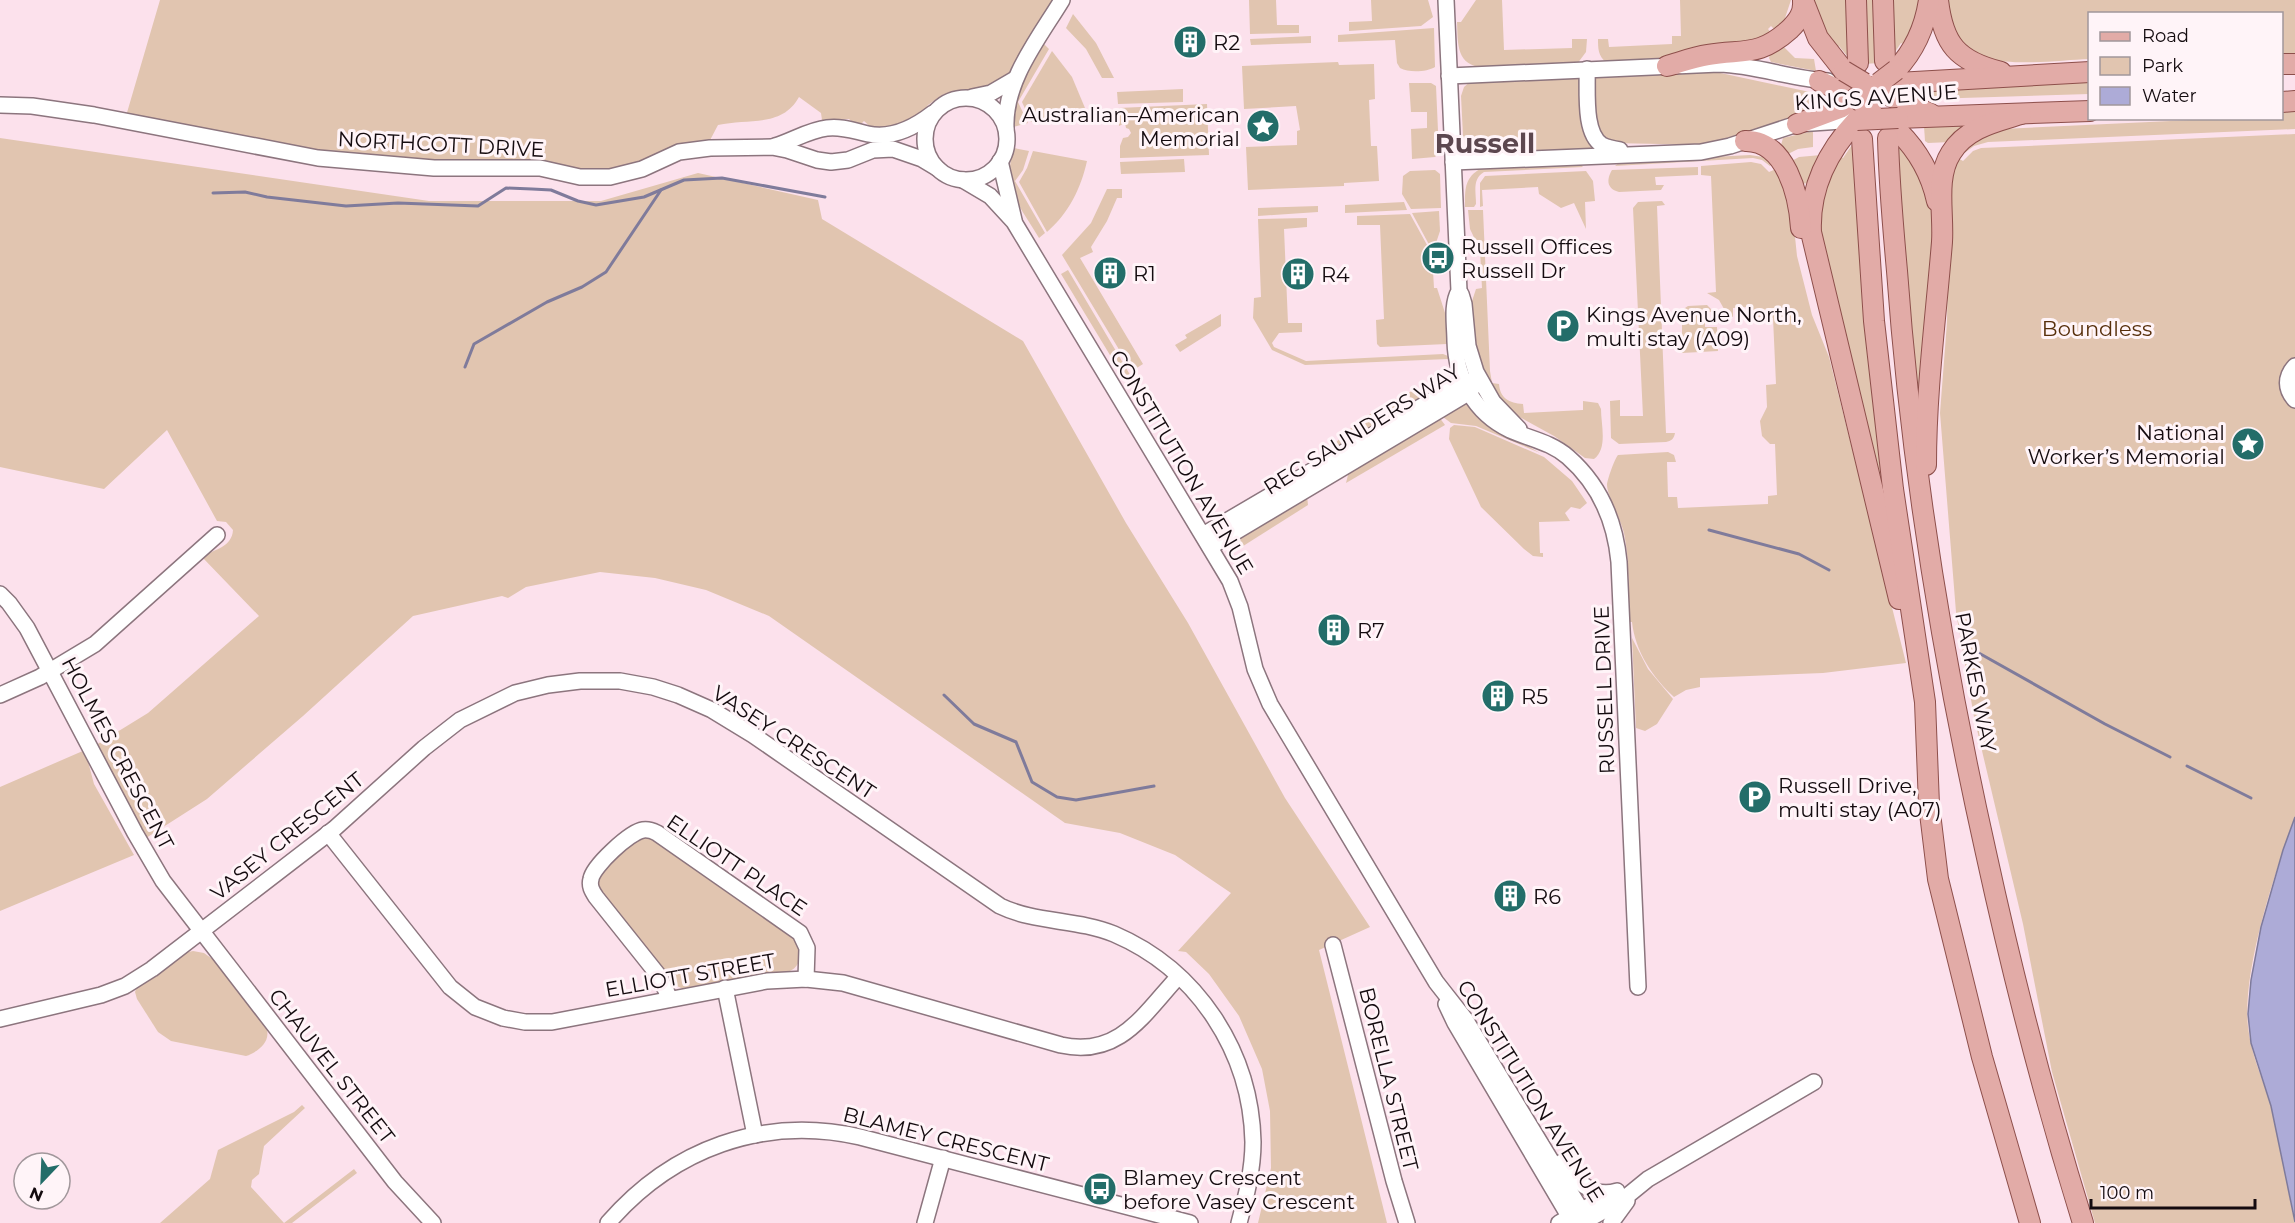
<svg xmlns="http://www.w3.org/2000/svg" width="2295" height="1223" font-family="Montserrat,sans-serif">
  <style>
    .green { fill: #e1c5b0 }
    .water { fill: #adabd7; stroke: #7f7b9b; stroke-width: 1.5 }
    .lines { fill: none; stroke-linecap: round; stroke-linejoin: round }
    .stream { stroke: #7f7b9b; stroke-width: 3 }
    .minor-casing { stroke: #8c757e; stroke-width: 18 }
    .major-casing { stroke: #8d4f4b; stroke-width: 22 }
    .minor { stroke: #fff; stroke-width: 15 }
    .major { stroke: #e2aba7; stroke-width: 20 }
    .major-bridge-casing { stroke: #8d4f4b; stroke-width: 22; stroke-linecap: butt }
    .major-bridge { stroke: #e2aba7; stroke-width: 20 }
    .labels { text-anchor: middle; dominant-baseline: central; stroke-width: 6; stroke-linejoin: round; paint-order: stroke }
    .poi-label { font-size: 21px; fill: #140b0f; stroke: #fff4f8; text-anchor: start }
    .street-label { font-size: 21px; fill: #140b0f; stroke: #fff4f8 }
    .park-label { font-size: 21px; fill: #572f0b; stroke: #fff4f8 }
    .district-label { font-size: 27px; font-weight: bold; fill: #5c474f; stroke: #fff4f8 }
  </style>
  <rect width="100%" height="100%" fill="#fce1ec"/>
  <g class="green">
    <path d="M 160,0 L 1055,0 L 1009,77 L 978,91 L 961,90 L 942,95 L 928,105 L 919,118 L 875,131 L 864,121 L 858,127 L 849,119 L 822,120 L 821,113 L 799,97 C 782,128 748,118 718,125 L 708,144 L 622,169 L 598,171 L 362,159 L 126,116 Z"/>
    <polygon points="1249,0 1276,0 1277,25 1299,25 1299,33 1250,34"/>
    <polygon points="1371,0 1428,0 1433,17 1421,26 1349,31 1349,22 1372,21"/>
    <path d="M 1476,0 L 1502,0 L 1504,50 L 1572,48 L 1572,39 L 1587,39 L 1586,52 L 1577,64 L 1484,68 C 1456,65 1458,45 1457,22 L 1461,22 Z"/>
    <path d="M 1680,0 L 1791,0 L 1784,21 L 1776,31 L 1771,26 L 1768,29 L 1773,35 L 1765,40 L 1688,49 L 1658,60 L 1606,62 C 1598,56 1598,48 1598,39 L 1608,39 L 1609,47 L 1672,44 L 1672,36 L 1681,36 Z"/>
    <polygon points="1811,0 1847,0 1848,57 1839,46 1834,50"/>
    <polygon points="1862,0 1877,0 1879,63 1864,64"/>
    <polygon points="1892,0 1925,0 1907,46 1901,43 1893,55"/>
    <path d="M 1946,0 L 2295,0 L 2295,57 L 2282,58 L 2282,14 L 2090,14 L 2089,59 C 2053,60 1981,73 1957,40 C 1952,32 1948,10 1946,0 Z"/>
    <polygon points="1073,14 1096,43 1114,78 1102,78 1086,49 1066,28"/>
    <path d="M 1434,28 L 1435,67 C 1427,72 1409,73 1400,68 L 1397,63 L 1395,40 L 1338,42 L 1338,35 Z"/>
    <polygon points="1311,36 1311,43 1251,45 1250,39"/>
    <polygon points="1044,44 1049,49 1018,102 1028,123 1013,127 1014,97"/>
    <polygon points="1782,45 1795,58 1814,59 1816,71 1771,62 1769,58 1770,54"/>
    <polygon points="1052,51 1072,77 1085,108 1031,122 1022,102"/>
    <polygon points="1338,62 1339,65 1374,64 1375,99 1369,100 1371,146 1377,146 1379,181 1344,183 1344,186 1248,190 1246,147 1297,145 1297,131 1300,130 1296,106 1244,109 1242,66"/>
    <polygon points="1711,71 1810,92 1811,111 1734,139 1710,145 1610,143 1595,130 1594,78 1597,75"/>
    <polygon points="1583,76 1593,149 1475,154 1465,146 1463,136 1461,96 1464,87 1471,81"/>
    <polygon points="2089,79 2089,94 1930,99 1930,91"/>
    <polygon points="1409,83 1431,83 1436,86 1439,153 1435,157 1412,159 1411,129 1427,128 1427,112 1411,112"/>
    <polygon points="1183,89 1183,102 1118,104 1117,92"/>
    <polygon points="1207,104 1209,155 1120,158 1120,146 1123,138 1128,137 1131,133 1129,129 1126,128 1125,123 1119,126 1118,108"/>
    <path d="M 2282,109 L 2295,109 L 2295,129 L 1988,142 L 1974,146 L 1963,154 C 1970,138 1986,133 2002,129 L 2235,118 L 2282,118 Z"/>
    <polygon points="1968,124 1951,142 1928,143 1925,141 1924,126"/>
    <polygon points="1813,131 1813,147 1798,149 1786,155 1781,145 1783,138"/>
    <path d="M 2295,134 L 2295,817 C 2275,872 2242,970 2248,1027 C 2251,1055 2263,1079 2271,1106 C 2282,1144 2286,1185 2295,1223 L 2095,1223 L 2052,1072 L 2023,924 L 1974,717 L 1956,612 L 1940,413 L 1947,322 L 1949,186 L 1956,157 L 1963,161 L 1973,151 L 1981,148 Z"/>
    <path d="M 0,138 L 429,201 L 601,201 L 698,173 L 818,200 L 822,219 L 1023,341 L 1126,523 L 1188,623 L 1285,798 L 1370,927 L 1319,950 L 1387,1223 L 1258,1223 L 1271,1168 L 1270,1111 L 1262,1069 L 1239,1016 L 1209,974 L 1186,952 L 1178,951 L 1231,893 L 1175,855 L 1120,833 L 1065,823 L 769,616 L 706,590 L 655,578 L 600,572 L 526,587 L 508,598 L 502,596 L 413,616 L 303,716 L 207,799 L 146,838 L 96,745 L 148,713 L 259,616 L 202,557 C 215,549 232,547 233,530 L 226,522 L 217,521 L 167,430 L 104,489 L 0,467 Z"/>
    <polygon points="1897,144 1912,152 1936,209 1923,397 1918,397 1903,244"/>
    <polygon points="1852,145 1863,301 1882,479 1878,480 1822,252 1818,210 1838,155 1843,158"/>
    <path d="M 1014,148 L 1029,151 L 1023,170 L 1015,181 L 1045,233 L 1039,238 C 1019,204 1001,189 1014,148 Z"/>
    <path d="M 1033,151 L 1087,161 C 1081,188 1069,213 1047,232 L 1019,182 L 1027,168 Z"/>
    <polygon points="1750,155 1763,157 1772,164 1770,166 1762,160 1753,158 1615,166 1620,162"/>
    <polygon points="1821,155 1809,183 1801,184 1788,163 1799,157"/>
    <polygon points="1184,159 1185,172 1121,174 1120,162"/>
    <path d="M 1751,162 L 1761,164 L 1769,172 L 1776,169 L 1792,208 L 1797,256 L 1812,315 L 1829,357 L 1906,663 L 1823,673 L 1700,678 L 1700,687 L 1686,690 L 1674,697 C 1653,678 1635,651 1632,622 L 1629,622 C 1628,593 1630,562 1624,533 C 1621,520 1607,495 1607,485 C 1607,480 1615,458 1618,455 L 1668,452 L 1674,455 L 1676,462 L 1667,462 L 1668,497 L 1677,497 L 1678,508 L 1768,504 L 1768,496 L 1777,495 L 1775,444 L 1770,444 L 1762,436 L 1760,421 L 1767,407 L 1766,385 L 1776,384 L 1773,318 L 1749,316 L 1748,307 L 1733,308 L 1733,317 L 1728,316 L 1719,300 L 1707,293 L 1716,292 L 1711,176 L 1701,175 L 1701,166 Z"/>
    <path d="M 1580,164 L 1583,167 L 1484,172 C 1472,179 1476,192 1476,204 L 1474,207 L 1465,207 C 1465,191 1464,178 1480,169 Z"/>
    <path d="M 1698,167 L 1698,175 L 1655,177 L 1656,185 L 1664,185 L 1661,190 L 1619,192 C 1607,189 1606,180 1612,170 Z"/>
    <polygon points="1435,170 1440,174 1441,208 1411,209 1402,194 1403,176 1410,171"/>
    <polygon points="1586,171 1593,181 1595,201 1585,202 1586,229 1574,203 1561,208 1539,194 1538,187 1482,190 1483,206 1480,207 1480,183 1485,176"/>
    <polygon points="1107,189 1122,189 1122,198 1117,198 1107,221 1091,247 1093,252 1080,258 1143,364 1132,371 1062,255 1091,223"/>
    <path d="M 1662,201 L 1665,205 L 1657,206 L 1666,433 L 1675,433 C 1674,439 1671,441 1666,442 L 1619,444 L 1611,438 L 1610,401 L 1620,400 L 1620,416 L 1643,416 L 1633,208 L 1638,202 Z"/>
    <polygon points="1404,202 1407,210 1345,213 1345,205"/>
    <polygon points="1318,206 1318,212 1258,216 1258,208"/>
    <path d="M 1468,210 L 1483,210 L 1490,371 L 1492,383 L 1499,384 C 1500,398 1509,403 1523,404 L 1524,413 L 1583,410 L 1583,401 L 1598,403 L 1601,409 C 1601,425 1608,448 1594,459 L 1585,458 L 1554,436 L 1514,414 L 1502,404 L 1478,368 L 1470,307 L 1476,289 L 1482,288 L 1480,250 L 1470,229 Z"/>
    <polygon points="1439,211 1440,231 1433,252 1412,213"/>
    <polygon points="1410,214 1432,254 1434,288 1437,288 1446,316 1447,344 1380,347 1377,344 1376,320 1384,319 1380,225 1357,225 1357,216"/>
    <polygon points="1307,218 1307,227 1284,229 1288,323 1302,323 1302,332 1279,333 1272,343 1274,347 1306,361 1443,354 1448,356 1448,359 1305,365 1272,350 1253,318 1254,298 1261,297 1258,219"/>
    <polygon points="1068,270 1129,373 1134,381 1122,375 1061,274"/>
    <polygon points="1707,305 1714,312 1705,312 1705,327 1717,327 1718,351 1682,353 1682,310 1688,306"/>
    <polygon points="1221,314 1221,326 1180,352 1175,345 1187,338 1185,335"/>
    <path d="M 1419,388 L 1424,390 L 1427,397 L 1331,453 L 1328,452 C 1351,422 1385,403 1419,388 Z"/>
    <polygon points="1464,404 1469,405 1504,433 1540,453 1476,426 1451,423 1443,417 1443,414"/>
    <polygon points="1439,417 1445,425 1346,483 1349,471"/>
    <polygon points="1454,425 1475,427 1544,457 1572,481 1587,503 1580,509 1571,507 1565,513 1570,521 1539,522 1540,553 1543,553 1543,557 1533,556 1524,549 1481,507 1449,439 1450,428"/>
    <polygon points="1307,496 1308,505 1240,548 1234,539"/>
    <polygon points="1632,638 1648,669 1673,699 1657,724 1645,731 1636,728"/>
    <polygon points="85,750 94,784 134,855 0,911 0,787"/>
    <path d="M 650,835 L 800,941 C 800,956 802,967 787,972 L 690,989 L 683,989 L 673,984 L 598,890 L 597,875 L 634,840 Z"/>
    <path d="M 193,951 L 204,953 L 215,961 L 266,1027 C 272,1041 258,1052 246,1056 L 171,1041 L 158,1032 L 137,999 L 135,992 L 137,987 L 184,953 Z"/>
    <polygon points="302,1105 305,1108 264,1146 259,1174 252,1180 251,1187 284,1223 354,1169 357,1173 292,1223 160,1223 210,1179 218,1150 294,1112"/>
  </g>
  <polygon class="water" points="2295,817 2295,1222 2271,1106 2251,1043 2248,1014 2251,980 2261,927 2283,850"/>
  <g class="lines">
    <g class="stream">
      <polyline points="213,193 245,192 267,197 346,206 398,203 478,206 506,188 532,189 551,190 578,201 596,205 644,197 684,180 722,178 825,197"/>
      <polyline points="465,367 474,344 547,302 582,287 606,272 661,190"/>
      <polyline points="1709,530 1799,554 1829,570"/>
      <polyline points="1977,652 2105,724 2170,757"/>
      <polyline points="944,695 974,724 1016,742 1032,782 1057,797 1076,800 1154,786"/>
      <polyline points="2187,766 2251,798"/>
    </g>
    <g class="minor-casing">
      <g id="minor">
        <path d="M 1446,0 L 1459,291 C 1451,305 1455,325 1455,341 C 1456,378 1474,413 1510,430 C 1530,439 1551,442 1568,457 C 1600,485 1615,520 1619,562 L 1638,987"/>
        <path d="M 1587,69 C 1588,90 1583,133 1602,145 C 1608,148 1614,149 1620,150"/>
        <path d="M 1449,76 L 1719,64 C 1756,65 1791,79 1828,81"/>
        <polyline points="972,97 991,93 1015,79"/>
        <circle cx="966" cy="139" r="41"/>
        <polyline points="0,105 32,106 94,115 318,158 434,168 540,168 580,177 610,177 642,169 679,152 710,148 772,147 787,150 817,160 831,162 848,160 873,150 893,149 922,159 937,168"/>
        <path d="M 1006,128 C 1004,81 1039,38 1062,0"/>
        <path d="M 775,146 C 792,141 809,130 827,128 C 842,126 854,131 868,134 C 891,139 915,127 933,113"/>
        <polyline points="1000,161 1014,220"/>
        <polyline points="1453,162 1701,152 1730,146 1797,124 1857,120"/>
        <polyline points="963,180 990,196 1014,222 1230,581 1240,607 1255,669 1270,704 1436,982 1465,1019 1589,1223"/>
        <polyline points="1461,294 1464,304 1468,346 1476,372 1493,402 1519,429"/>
        <path d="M 2295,366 C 2285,377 2285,389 2295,400"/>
        <polyline points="1203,535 1463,382 1479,381"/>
        <polyline points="1210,547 1438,411 1468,393 1475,385"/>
        <polyline points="0,594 9,603 27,628 135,833 163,881 395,1182 433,1223"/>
        <polyline points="0,695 40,677 95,644 217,535"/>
        <path d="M 328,833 L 450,987 L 475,1007 L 503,1018 L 525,1022 L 552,1022 L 767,981 L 806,979 L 843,983 L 1061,1045 C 1119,1058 1144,1014 1178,977"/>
        <polyline points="1333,945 1394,1181 1407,1223"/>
        <polyline points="725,988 755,1135"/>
        <path d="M 670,999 L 659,976 L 596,897 C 592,891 589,886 591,879 C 593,866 630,832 643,830 C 649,829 653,831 657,833 L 800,933 L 807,948 L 806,979"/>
        <polyline points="1446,1004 1455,1023 1573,1223"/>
        <path d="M 0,1019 L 101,995 L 125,986 L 152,969 L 334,829 L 424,748 L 460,720 L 515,693 L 548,685 L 580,681 L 620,681 L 653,687 L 678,695 L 712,710 L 753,735 L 1000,906 C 1035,923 1077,919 1114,934 C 1198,970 1251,1052 1253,1142 C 1253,1170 1246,1197 1239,1223"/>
        <path d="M 1562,1162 C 1575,1181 1593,1199 1617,1191"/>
        <path d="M 608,1223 C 672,1149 763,1115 860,1137 L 1190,1223"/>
        <polyline points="925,1223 943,1158"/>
        <polyline points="1559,1223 1612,1193"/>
        <polyline points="1582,1223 1621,1201 1648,1179 1814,1082"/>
        <polyline points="1611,1223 1627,1201"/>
      </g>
    </g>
    <g class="major-casing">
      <g id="major">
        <polyline points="1803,0 1818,38 1844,71"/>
        <polyline points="1856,0 1858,63"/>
        <polyline points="1883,0 1885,61"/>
        <path d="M 1938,0 C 1943,44 1957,61 2001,72"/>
        <polyline points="2282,64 2295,64"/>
        <path d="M 1667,66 C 1681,62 1694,57 1708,55 C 1745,49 1759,57 1790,29 C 1798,21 1804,13 1803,1"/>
        <path d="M 1896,70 C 1915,50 1925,27 1929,0"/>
        <polyline points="1897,83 2090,72"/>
        <polyline points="1890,96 1931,114"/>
        <polyline points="2282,102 2295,101"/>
        <polyline points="1898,118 2090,111"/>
        <path d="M 1857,120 C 1828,151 1809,188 1811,232 L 1899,599"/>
        <polyline points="1797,124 1840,108 1856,98 1819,81"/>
        <path d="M 1899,132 C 1918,151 1931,174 1937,201"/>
        <path d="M 1888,138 C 1889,183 1893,227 1897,271 C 1911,467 1943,661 1986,853 C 2013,977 2045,1101 2083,1223"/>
        <polyline points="1862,139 1874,321 1893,489 1925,702 1929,805 1938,879 1982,1057 2030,1223"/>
        <path d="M 1745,141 C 1786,140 1799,196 1801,228"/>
        <path d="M 1926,465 C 1926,390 1936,316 1942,242 C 1944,213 1935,178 1951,153 C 1966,128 1995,122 2021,114"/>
      </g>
    </g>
    <use href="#minor" class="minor"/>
    <use href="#major" class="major"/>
    <g class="major-bridge-casing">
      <g id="major-bridge">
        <polyline points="1844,71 1864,83"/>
        <polyline points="1879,83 1896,70"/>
        <polyline points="1871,109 1856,98 1873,87 1890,96"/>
        <polyline points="1857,120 1898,118"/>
      </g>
    </g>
    <use href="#major-bridge" class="major-bridge"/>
  </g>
  <defs>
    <g id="building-disc" transform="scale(1.725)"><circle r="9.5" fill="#236d69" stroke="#fff4f8"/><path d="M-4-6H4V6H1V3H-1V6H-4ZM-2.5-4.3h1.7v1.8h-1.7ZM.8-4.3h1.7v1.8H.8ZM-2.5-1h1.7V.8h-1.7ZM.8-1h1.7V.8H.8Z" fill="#fff"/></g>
    <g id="sight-disc" transform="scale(1.725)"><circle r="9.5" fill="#236d69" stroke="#fff4f8"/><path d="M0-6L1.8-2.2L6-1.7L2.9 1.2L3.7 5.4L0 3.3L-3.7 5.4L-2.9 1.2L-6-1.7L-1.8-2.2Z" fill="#fff"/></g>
    <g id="bus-disc" transform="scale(1.725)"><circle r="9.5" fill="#236d69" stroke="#fff4f8"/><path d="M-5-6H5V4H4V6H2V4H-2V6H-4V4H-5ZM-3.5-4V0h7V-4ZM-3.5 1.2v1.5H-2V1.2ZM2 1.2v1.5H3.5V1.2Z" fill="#fff"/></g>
    <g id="parking-disc" transform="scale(1.725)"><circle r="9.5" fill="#236d69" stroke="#fff4f8"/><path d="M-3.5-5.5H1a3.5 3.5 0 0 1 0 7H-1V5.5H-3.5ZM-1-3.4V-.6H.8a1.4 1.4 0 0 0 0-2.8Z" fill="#fff"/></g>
  </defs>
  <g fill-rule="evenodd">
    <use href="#building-disc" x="1190" y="42"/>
    <use href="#sight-disc" x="1263" y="126"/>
    <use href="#bus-disc" x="1438" y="258"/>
    <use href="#building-disc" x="1110" y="273"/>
    <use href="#building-disc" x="1298" y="274"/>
    <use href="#parking-disc" x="1563" y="326"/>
    <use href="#sight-disc" x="2248" y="444"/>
    <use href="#building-disc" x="1334" y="630"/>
    <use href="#building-disc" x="1498" y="696"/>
    <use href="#parking-disc" x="1755" y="797"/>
    <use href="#building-disc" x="1510" y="896"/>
    <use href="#bus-disc" x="1100" y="1189"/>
  </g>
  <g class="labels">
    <g class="poi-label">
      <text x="1213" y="42">R2</text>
      <text x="1240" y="114" text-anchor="end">Australian–American<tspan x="1240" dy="24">Memorial</tspan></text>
      <text x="1461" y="246">Russell Offices<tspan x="1461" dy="24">Russell Dr</tspan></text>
      <text x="1133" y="273">R1</text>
      <text x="1321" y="274">R4</text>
      <text x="1586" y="314">Kings Avenue North,<tspan x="1586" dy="24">multi stay (A09)</tspan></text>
      <text x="2225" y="432" text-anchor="end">National<tspan x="2225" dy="24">Worker’s Memorial</tspan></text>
      <text x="1357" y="630">R7</text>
      <text x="1521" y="696">R5</text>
      <text x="1778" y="785">Russell Drive,<tspan x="1778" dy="24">multi stay (A07)</tspan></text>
      <text x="1533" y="896">R6</text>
      <text x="1123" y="1177">Blamey Crescent<tspan x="1123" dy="24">before Vasey Crescent</tspan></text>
    </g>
    <g class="street-label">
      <text transform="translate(1876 97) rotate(-4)">KINGS AVENUE</text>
      <text transform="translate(441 144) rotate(3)">NORTHCOTT DRIVE</text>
      <text transform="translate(1362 429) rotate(-32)">REG SAUNDERS WAY</text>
      <text transform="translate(1182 462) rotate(59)">CONSTITUTION AVENUE</text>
      <text transform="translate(1976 682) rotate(79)">PARKES WAY</text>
      <text transform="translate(1604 690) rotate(-92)">RUSSELL DRIVE</text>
      <text transform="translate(794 742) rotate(33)">VASEY CRESCENT</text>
      <text transform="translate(118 753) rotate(62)">HOLMES CRESCENT</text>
      <text transform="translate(287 836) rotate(-39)">VASEY CRESCENT</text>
      <text transform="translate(737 865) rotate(34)">ELLIOTT PLACE</text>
      <text transform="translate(690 975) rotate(-10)">ELLIOTT STREET</text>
      <text transform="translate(332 1066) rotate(52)">CHAUVEL STREET</text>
      <text transform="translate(1389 1079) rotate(76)">BORELLA STREET</text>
      <text transform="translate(1531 1091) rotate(58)">CONSTITUTION AVENUE</text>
      <text transform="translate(946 1139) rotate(14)">BLAMEY CRESCENT</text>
    </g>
    <g class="park-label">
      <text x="2097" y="328">Boundless</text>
    </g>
    <g class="district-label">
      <text x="1485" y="143">Russell</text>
    </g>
  </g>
  <rect x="2088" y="12" width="195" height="108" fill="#fff4f8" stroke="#a1979b" stroke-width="1.5"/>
  <rect x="2100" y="32" width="30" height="9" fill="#e2aba7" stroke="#a1979b" stroke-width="1.5"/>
  <text x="2142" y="42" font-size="18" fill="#140b0f">Road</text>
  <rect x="2100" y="57" width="30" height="18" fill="#e1c5b0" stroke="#a1979b" stroke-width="1.5"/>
  <text x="2142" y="72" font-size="18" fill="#140b0f">Park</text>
  <rect x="2100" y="87" width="30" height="18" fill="#adabd7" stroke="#a1979b" stroke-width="1.5"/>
  <text x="2142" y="102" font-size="18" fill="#140b0f">Water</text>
  <g transform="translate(42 1181) rotate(203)"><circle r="28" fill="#fff4f8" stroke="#a1979b" stroke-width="1.5"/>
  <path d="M0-4.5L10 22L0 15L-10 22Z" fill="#236d69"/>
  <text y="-9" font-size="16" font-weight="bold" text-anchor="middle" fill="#140b0f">N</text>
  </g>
  <path d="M2091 1199v9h164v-9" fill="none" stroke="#140b0f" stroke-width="3"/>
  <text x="2100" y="1199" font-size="18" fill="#140b0f" stroke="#fff4f8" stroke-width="4.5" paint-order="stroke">100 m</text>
</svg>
